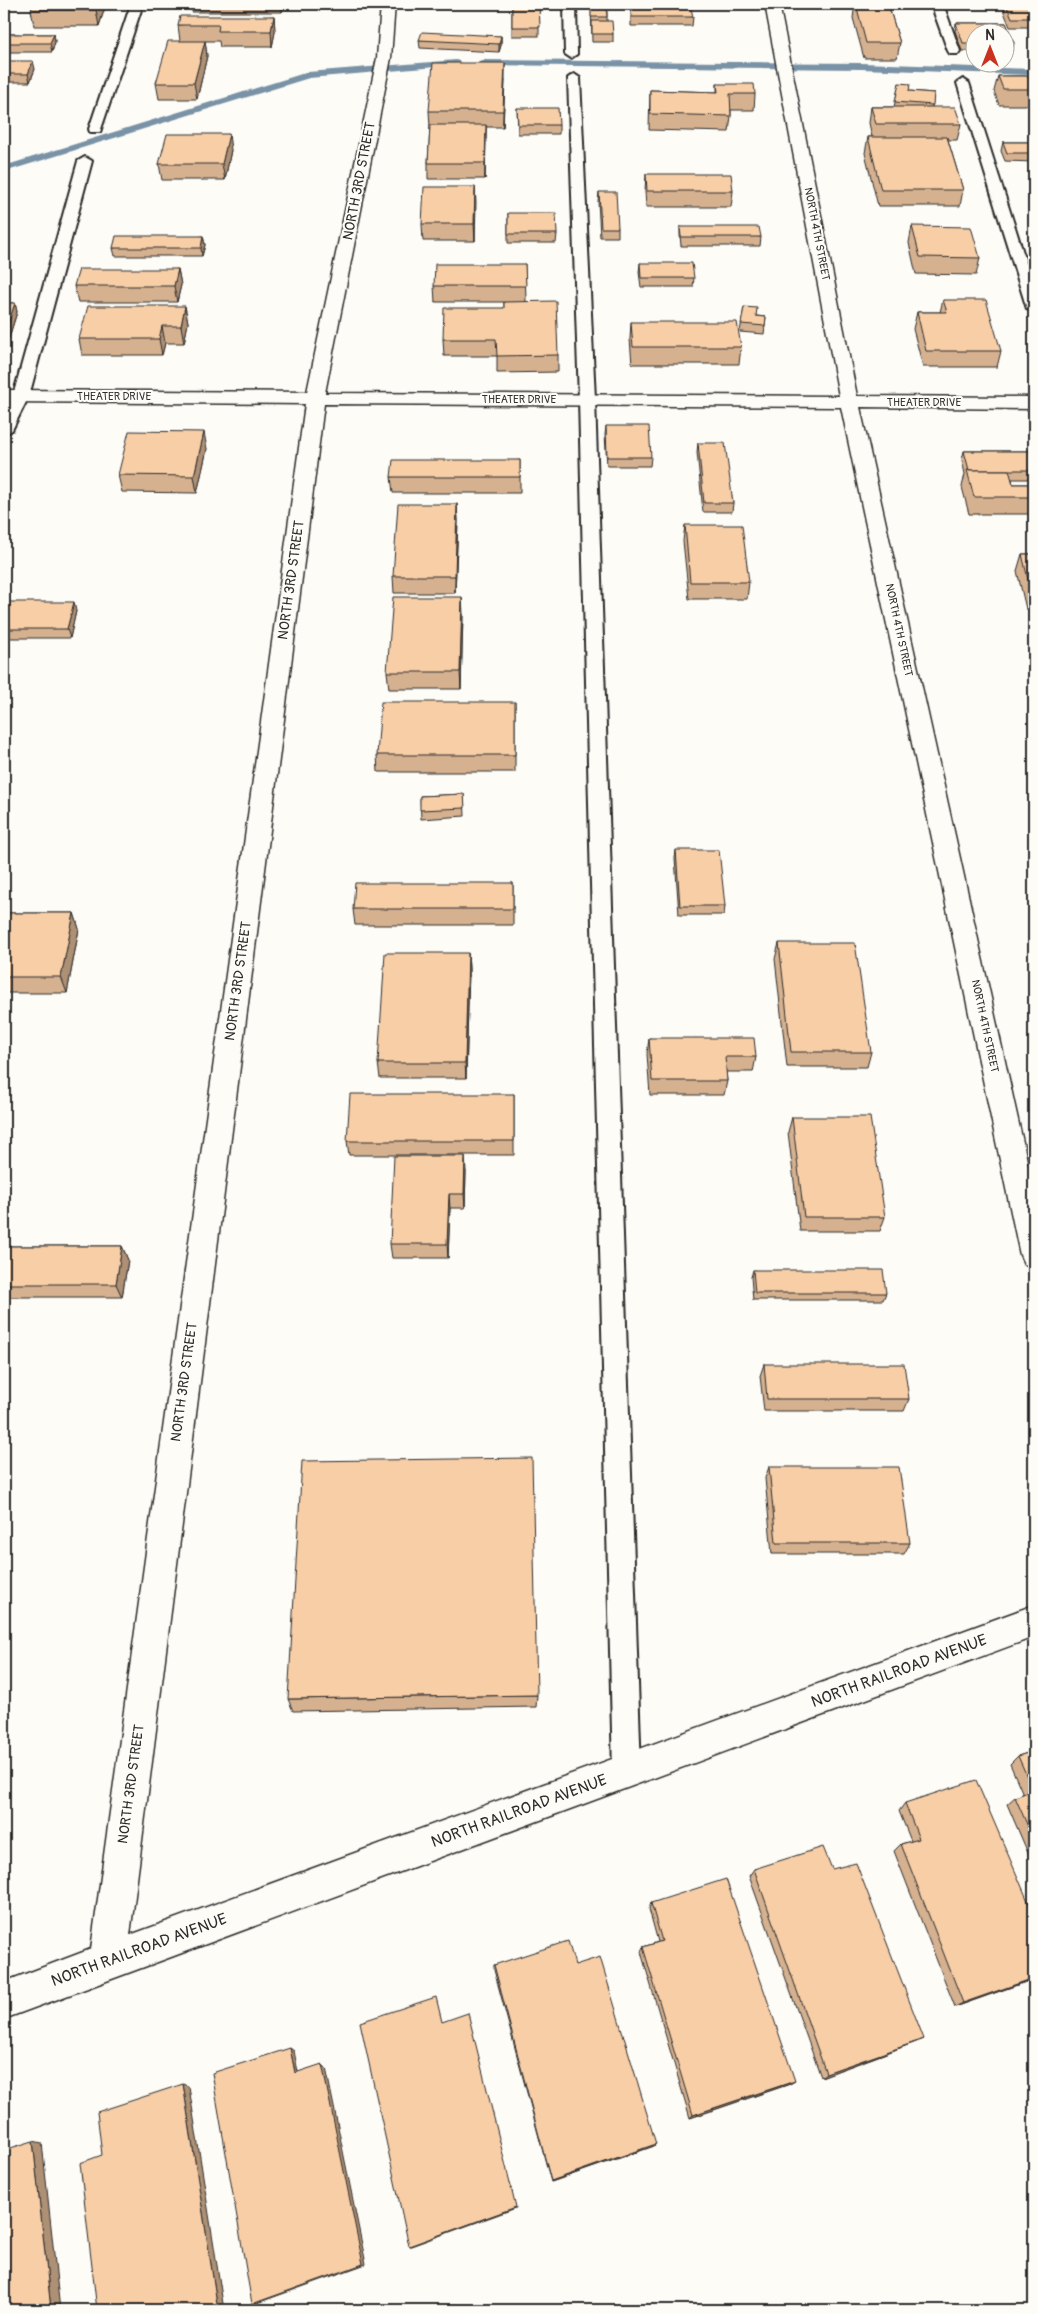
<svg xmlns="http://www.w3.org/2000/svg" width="1038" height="2314" font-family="Pangolin,sans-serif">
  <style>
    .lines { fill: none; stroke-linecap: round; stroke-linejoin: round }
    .stream { fill: #7992a6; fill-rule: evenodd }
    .lane-casing { stroke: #2b2b2b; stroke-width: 4 }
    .street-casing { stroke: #2b2b2b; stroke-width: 3 }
    .lane { fill: #fdfcf7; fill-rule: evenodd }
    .street { fill: #fdfcf7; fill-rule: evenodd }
    .wall { fill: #d5b190; stroke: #2b2b2b }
    .shaded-wall { fill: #ae9075; stroke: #2b2b2b }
    .building { fill: #f8cea7; stroke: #2b2b2b }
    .labels { text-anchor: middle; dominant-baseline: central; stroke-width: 4; stroke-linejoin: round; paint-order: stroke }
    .far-street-label { font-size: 11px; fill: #2b2b2b; stroke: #fdfcf7 }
    .street-label { font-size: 14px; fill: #2b2b2b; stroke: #fdfcf7 }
    .near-street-label { font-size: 16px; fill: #2b2b2b; stroke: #fdfcf7 }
  </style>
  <rect width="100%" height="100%" fill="#fdfcf7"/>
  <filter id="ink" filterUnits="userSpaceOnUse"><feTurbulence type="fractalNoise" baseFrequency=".02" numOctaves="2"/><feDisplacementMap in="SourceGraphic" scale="10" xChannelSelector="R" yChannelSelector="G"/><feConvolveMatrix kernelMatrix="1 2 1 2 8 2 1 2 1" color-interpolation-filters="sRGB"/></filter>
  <g filter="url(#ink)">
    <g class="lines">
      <g class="stream">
        <polygon points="456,60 459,61 459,65 309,78 4,172 4,166 308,72"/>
        <polygon points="482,60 861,63 1034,69 1034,75 861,69 479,65 479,61"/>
      </g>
      <g class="lane-casing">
        <g id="lane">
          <polygon points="131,4 143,4 101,129 100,132 90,132 89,129"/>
          <polygon points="564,4 576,4 577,54 571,58 565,54"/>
          <polygon points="931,4 943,4 960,51 958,54 950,54 948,51"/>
          <polygon points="574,74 580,78 595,399 641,1772 637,1782 627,1786 617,1782 613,1772 579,399 568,78"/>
          <polygon points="963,79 969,83 1034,287 1034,313 1027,309 957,83"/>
          <polygon points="85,157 92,161 29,396 12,430 4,435 4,415 13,396 78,161"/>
        </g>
      </g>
      <g class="street-casing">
        <polygon id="street" points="381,4 395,4 391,58 325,393 839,396 765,4 779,4 857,396 1034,397 1034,409 860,407 1034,1192 1034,1267 1024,1264 1020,1255 841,407 324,404 130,1935 1034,1605 1034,1637 4,2019 4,1982 91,1949 305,404 4,402 4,390 307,392 377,58"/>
      </g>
      <use href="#lane" class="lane"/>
      <use href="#street" class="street"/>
    </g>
    <g class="wall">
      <polygon points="33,4 106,4 99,26 34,26 31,10"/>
      <polygon points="190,4 284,4 282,12 192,12"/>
      <rect x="512" y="4" width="27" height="32"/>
      <polygon points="591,4 609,4 609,7 607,7 607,21 613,34 613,42 592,42"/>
      <polygon points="855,4 888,4 900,43 897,58 864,58 853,18"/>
      <polygon points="1006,4 1034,4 1034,27 1010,27 1004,12"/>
      <polygon points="631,8 693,17 692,26 631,26"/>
      <polygon points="274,16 275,32 272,47 220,47 219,41 205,41 207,56 197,99 159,99 156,83 180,41 178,25"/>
      <polygon points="956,23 1006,23 1014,43 1012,51 1006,51 1006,32 976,32 976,51 962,51 955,31"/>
      <polygon points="4,34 54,34 55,42 52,52 4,52"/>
      <polygon points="501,36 501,45 499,52 420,48 419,40"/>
      <polygon points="4,61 35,69 30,82 4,82"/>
      <polygon points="998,76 1034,76 1034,115 1031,105 999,105 994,91"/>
      <polygon points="505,79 503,127 486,127 485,179 428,179 428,163 430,127 429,111"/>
      <polygon points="899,83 909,91 934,93 932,107 961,124 957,140 948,140 963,190 960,206 878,206 865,153 868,137 872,137 869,123 871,107 894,107"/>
      <polygon points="717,84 755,94 754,110 731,110 731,116 729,132 649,130 650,90 717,92"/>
      <polygon points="517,108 559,125 559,134 518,134"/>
      <polygon points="1003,142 1034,142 1034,162 1005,161 1001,151"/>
      <polygon points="231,150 225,180 162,180 159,164"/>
      <polygon points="1033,171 1034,171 1034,201 1029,187"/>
      <polygon points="646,174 733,191 731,207 646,207 645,191"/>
      <polygon points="475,187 475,241 423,241 422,224"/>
      <polygon points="599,192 618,228 618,237 600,237 598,201"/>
      <polygon points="1034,207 1034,232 1031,221"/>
      <polygon points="508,213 557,234 556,243 508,243"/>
      <polygon points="912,226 980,258 976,275 916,274 909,243"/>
      <polygon points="680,227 761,237 760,246 681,246 680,235"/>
      <polygon points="203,236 205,245 202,256 115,256 113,248"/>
      <polygon points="640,263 694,278 693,287 641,287 639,272"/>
      <polygon points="525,264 526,302 558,355 558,372 497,373 497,356 444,356 443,339 504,308 504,302 435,302 434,286"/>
      <polygon points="178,269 181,285 177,302 78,302 74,286"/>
      <polygon points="943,300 1001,351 997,367 923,367 913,329 917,312 940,312"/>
      <polygon points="4,303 15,303 17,312 7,344 4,344"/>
      <polygon points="185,306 188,323 184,343 165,343 162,355 82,355 79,339"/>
      <polygon points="744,307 756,316 766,317 764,334 740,332"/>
      <polygon points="631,322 741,347 739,364 632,364 630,339"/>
      <polygon points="606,426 651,457 650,466 607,466 605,435"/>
      <polygon points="698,443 733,503 732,512 703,512 697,452"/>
      <polygon points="207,449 197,493 122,492 118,475"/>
      <polygon points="964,451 1034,451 1034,479 1012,479 1013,484 1034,484 1034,514 969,514 962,487 965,474 962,460"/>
      <polygon points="520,460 520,493 393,493 391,477"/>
      <polygon points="457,504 458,521 455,593 394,593 393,576"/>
      <polygon points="685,525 749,582 747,599 689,599 683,541"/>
      <polygon points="1022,554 1034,554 1034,609 1026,609 1017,571"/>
      <polygon points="4,602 76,611 70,638 4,638"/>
      <polygon points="463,614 461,689 389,689 387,672"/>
      <polygon points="515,702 515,772 378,772 377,755"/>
      <polygon points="464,794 465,816 421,819 420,796"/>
      <polygon points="676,850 725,906 724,915 679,915 675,858"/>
      <polygon points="513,883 513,925 355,925 353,909"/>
      <polygon points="4,913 74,913 79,929 67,993 4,993"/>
      <polygon points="779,943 871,1052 867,1067 787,1067 775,959"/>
      <polygon points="468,953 469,969 466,1078 380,1078 378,1063"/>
      <polygon points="649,1038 756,1057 753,1072 726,1072 727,1081 724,1095 650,1095 647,1054"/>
      <polygon points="514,1094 514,1155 349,1155 347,1141"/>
      <polygon points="792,1117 885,1217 880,1231 800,1231 788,1132"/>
      <polygon points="466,1171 465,1208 450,1208 448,1258 392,1258 390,1244"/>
      <polygon points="4,1246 122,1246 128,1260 122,1297 4,1297"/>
      <polygon points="753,1270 886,1293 883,1300 753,1300 751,1277"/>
      <polygon points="764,1364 909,1399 904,1411 764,1411 760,1376"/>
      <polygon points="769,1467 910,1543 904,1554 772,1554 765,1478"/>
      <polygon points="537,1695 536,1707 293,1711 288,1699"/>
      <polygon points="1034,1751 1034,1867 1007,1804 1015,1797 1023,1794 1010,1764 1018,1756"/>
      <polygon points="905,1803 1034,1915 1034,1979 955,2007 894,1851 901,1844 911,1841 899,1811"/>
      <polygon points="754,1869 832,1869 916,2042 821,2077 749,1876"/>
      <polygon points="651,1903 790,2084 690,2118 641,1952 643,1947 658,1942 649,1909"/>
      <polygon points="494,1965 575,1965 654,2146 551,2182 494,1970"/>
    </g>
    <g class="shaded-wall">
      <polygon points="98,4 106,4 99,26 96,10"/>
      <polygon points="282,4 284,4 282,12"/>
      <polygon points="274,16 275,32 272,47 271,31"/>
      <polygon points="54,34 55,42 52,52 50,43"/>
      <polygon points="501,36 501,45 499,52 499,44"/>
      <polygon points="205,41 207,56 197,99 194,83"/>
      <polygon points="33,61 35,69 30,82 28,74"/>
      <polygon points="505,63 505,79 503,127 503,111"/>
      <polygon points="486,125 486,141 485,179 485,163"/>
      <polygon points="229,134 231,150 225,180 222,164"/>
      <polygon points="475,187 476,203 475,241 474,224"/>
      <polygon points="203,236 205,245 202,256 201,248"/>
      <polygon points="178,269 181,285 177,302 174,286"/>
      <polygon points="15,303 17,312 7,344 4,336"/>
      <polygon points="185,306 188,323 184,343 181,326"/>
      <polygon points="162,326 165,343 162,355 159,339"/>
      <polygon points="204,432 207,449 197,493 194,476"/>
      <polygon points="457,504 458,521 455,593 455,576"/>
      <polygon points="462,597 463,614 461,689 460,672"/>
      <polygon points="74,602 76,611 70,638 67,629"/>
      <polygon points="74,913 79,929 67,993 61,977"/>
      <polygon points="468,953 469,969 466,1078 465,1063"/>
      <polygon points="465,1156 466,1171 465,1208 464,1194"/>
      <polygon points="449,1194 450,1208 448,1258 447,1244"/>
      <polygon points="122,1246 128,1260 122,1297 116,1284"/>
      <polygon points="1034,1978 1034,1979 955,2007 963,2003"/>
      <polygon points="924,2039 916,2042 821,2077 826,2073"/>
      <polygon points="290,2048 294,2051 299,2077 295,2073"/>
      <polygon points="322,2064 326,2068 366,2264 257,2303 252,2304"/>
      <polygon points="795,2081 790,2084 690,2118 693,2115"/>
      <polygon points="183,2084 189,2087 224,2310 218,2310"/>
      <polygon points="33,2141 42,2143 60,2310 51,2310"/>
      <polygon points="656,2144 654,2146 551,2182 551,2181"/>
      <polygon points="516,2207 516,2208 411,2246 409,2246"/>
    </g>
    <g class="building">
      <polygon points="33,4 98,4 96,10 31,10"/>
      <polygon points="512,4 539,4 540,27 512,27"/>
      <polygon points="591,4 606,4 607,17 591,17"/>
      <polygon points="856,4 888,4 900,43 866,43"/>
      <polygon points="1006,4 1034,4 1034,18 1012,18"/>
      <polygon points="631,8 691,8 693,17 632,17"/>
      <polygon points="180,16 274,16 271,31 218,31 219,25 178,25"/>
      <polygon points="592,21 612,21 613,34 592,34"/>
      <polygon points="956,23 1006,23 1014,43 1006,43 1006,32 976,32 976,43 963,43"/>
      <polygon points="422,32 501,36 499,44 419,40"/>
      <polygon points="4,34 54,34 50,43 4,43"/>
      <polygon points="168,41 205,41 194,83 156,83"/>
      <polygon points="4,61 33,61 28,74 4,74"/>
      <polygon points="433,63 505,63 503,111 429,111"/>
      <polygon points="998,76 1034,76 1034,89 1003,89"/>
      <polygon points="899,83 910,84 909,91 934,93 933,105 895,102"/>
      <polygon points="717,84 754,84 755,94 730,94 731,116 650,114 650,90 718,92"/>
      <polygon points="871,107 955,107 961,124 876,124"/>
      <polygon points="517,108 558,108 559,125 518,125"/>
      <polygon points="430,125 486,125 485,163 428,163"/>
      <polygon points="167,134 229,134 222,164 159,164"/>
      <polygon points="868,137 947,137 963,190 881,190"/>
      <polygon points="1003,142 1034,142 1034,153 1007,153"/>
      <polygon points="646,174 731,174 733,191 647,191"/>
      <polygon points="424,187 475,187 474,224 422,224"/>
      <polygon points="599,192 616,192 618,228 601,228"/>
      <polygon points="508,213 556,213 557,234 508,234"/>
      <polygon points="912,226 971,227 980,258 920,257"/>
      <polygon points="680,227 759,227 761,237 681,237"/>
      <polygon points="116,236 203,236 201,248 113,248"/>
      <polygon points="640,263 692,263 694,278 641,278"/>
      <polygon points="435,264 525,264 526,286 434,286"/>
      <polygon points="79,269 178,269 174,286 74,286"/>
      <polygon points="943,300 986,300 1001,351 926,351 917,312 947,312"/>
      <polygon points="556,301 558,355 497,356 496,339 443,339 444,308 504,308 504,302"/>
      <polygon points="4,303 15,303 4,336"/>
      <polygon points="88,306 185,306 181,326 162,326 159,339 79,339"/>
      <polygon points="744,307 757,308 756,316 766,317 765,326 741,324"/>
      <polygon points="631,322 737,322 741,347 633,347"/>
      <polygon points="606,426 649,426 651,457 607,457"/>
      <polygon points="129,431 204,432 194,476 118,475"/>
      <polygon points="698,443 725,443 733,503 704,503"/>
      <polygon points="964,451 1034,451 1034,470 969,470"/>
      <polygon points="393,460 520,460 520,477 391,477"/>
      <polygon points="967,470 1009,470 1013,484 1034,484 1034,497 974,497"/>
      <polygon points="398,504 457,504 455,576 393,576"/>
      <polygon points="685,525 742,525 749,582 690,582"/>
      <polygon points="1022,554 1034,554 1034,592 1031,592"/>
      <polygon points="393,597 462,597 460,672 387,672"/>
      <polygon points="4,602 74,602 67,629 4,629"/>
      <polygon points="381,702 515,702 515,755 377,755"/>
      <polygon points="464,794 465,808 420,810 420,796"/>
      <polygon points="676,850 719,850 725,906 680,906"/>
      <polygon points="355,883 513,883 513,909 353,909"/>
      <polygon points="4,913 74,913 61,977 4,977"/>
      <polygon points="779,943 855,943 871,1052 791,1052"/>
      <polygon points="385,953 468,953 465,1063 378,1063"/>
      <polygon points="649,1038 754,1038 756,1057 725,1057 727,1081 652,1081"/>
      <polygon points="350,1094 514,1094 514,1141 347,1141"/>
      <polygon points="792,1117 870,1117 885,1217 804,1217"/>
      <polygon points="394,1156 465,1156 464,1194 449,1194 447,1244 390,1244"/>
      <polygon points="4,1246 122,1246 116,1284 4,1284"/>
      <polygon points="753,1270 883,1270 886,1293 755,1293"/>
      <polygon points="764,1364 904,1364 909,1399 767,1399"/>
      <polygon points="532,1458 537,1695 288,1699 302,1461"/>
      <polygon points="769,1467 899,1467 910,1543 776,1543"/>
      <polygon points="1034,1751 1034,1840 1015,1797 1033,1790 1018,1756"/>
      <polygon points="976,1780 1034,1915 1034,1978 963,2003 901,1844 919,1839 905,1803"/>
      <polygon points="823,1847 832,1869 856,1863 924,2039 826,2073 754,1869"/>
      <polygon points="726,1879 795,2081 693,2115 643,1947 662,1941 651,1903"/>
      <polygon points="568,1941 575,1965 600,1957 656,2144 551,2181 494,1965"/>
      <polygon points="436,1997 442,2022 468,2013 516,2207 409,2246 360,2022"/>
      <polygon points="290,2048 295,2073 322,2064 363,2264 252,2304 212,2073"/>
      <polygon points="183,2084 218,2310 97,2310 80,2163 102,2155 97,2112"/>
      <polygon points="33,2141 51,2310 4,2310 4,2150"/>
    </g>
  </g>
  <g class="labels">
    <g class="far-street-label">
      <text transform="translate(817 234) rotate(79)">NORTH 4TH STREET</text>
      <text x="114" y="396">THEATER DRIVE</text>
      <text x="519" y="399">THEATER DRIVE</text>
      <text x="924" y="402">THEATER DRIVE</text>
      <text transform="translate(899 630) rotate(78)">NORTH 4TH STREET</text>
      <text transform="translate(985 1026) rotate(78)">NORTH 4TH STREET</text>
    </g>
    <g class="street-label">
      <text transform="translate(359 181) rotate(-79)">NORTH 3RD STREET</text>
      <text transform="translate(291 580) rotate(-82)">NORTH 3RD STREET</text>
      <text transform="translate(238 981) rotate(-82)">NORTH 3RD STREET</text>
      <text transform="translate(184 1382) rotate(-82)">NORTH 3RD STREET</text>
      <text transform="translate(131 1784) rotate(-82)">NORTH 3RD STREET</text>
    </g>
    <g class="near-street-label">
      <text transform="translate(899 1671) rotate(-20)">NORTH RAILROAD AVENUE</text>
      <text transform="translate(519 1811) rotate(-20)">NORTH RAILROAD AVENUE</text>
      <text transform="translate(139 1950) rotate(-20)">NORTH RAILROAD AVENUE</text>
    </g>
  </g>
  <rect width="1038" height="2314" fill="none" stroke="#fdfcf7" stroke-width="20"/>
  <rect x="10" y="10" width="1018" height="2294" fill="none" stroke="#2b2b2b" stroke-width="2" filter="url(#ink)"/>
  <g transform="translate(990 48)"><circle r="24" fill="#fdfcf7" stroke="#a9a8a5"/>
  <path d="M0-4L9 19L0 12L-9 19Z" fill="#c8321e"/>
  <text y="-8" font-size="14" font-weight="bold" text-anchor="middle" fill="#2b2b2b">N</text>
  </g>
</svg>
